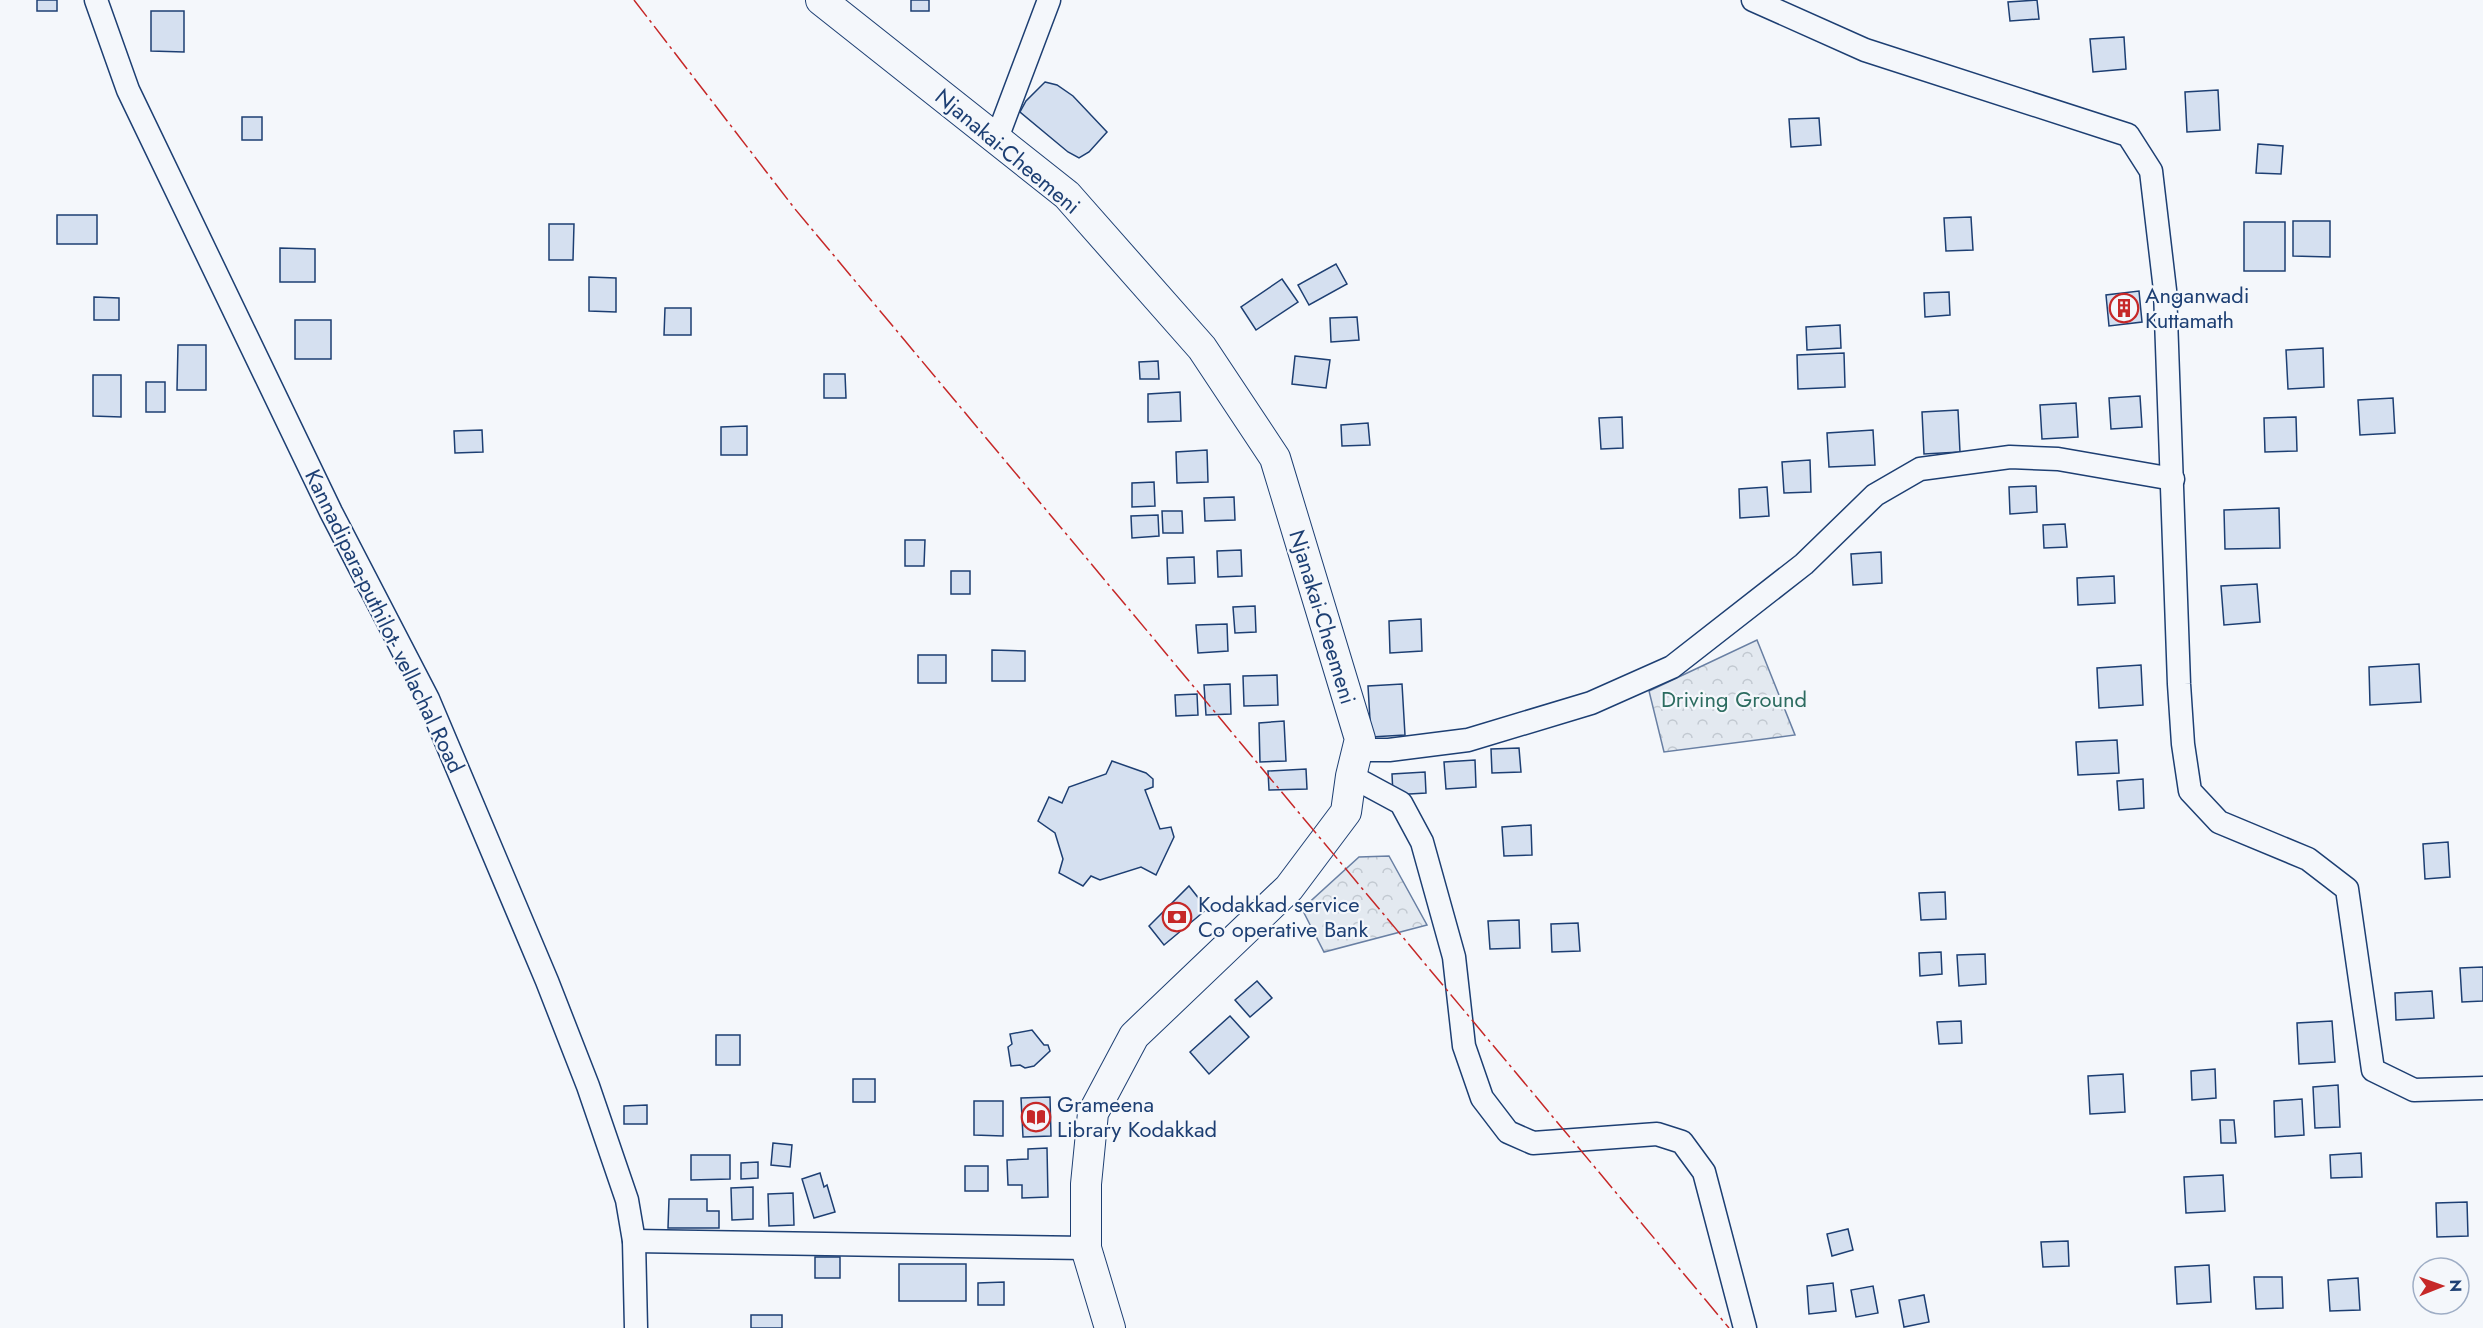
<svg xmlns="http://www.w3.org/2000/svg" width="2483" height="1328" font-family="Jost,sans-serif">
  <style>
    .park { fill: url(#park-crowns); stroke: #687fa3; stroke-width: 1.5 }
    .building { fill: #d5e0f0; stroke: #1d3f73; stroke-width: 1.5 }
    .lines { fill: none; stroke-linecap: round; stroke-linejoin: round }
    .minor-casing { stroke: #1d3f73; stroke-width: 25 }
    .major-casing { stroke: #1d3f73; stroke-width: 32 }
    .minor { stroke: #f4f7fb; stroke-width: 22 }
    .major { stroke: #f4f7fb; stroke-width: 30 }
    .power { stroke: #c62828; stroke-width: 1.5; stroke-dasharray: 21 4.5 3 4.5; stroke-linecap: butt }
    .labels { text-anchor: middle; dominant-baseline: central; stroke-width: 4.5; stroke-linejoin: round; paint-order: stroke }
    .street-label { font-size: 22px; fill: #1d3f73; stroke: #f4f7fb }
    .poi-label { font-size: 22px; fill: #1d3f73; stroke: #f4f7fb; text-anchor: start }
    .park-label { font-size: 22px; fill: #2c6c60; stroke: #f4f7fb }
  </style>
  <defs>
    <pattern id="park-crowns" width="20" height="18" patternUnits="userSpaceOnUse" patternTransform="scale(1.5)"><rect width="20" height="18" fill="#e3e9f0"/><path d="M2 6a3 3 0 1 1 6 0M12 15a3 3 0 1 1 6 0" fill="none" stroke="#c2c9d1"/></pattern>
  </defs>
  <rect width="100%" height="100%" fill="#f4f7fb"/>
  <g class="park">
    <polygon points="1757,640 1795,735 1664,752 1649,691"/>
    <polygon points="1389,856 1427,925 1324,952 1302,909 1359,857"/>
  </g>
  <g class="building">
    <rect x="37" y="0" width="20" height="11"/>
    <rect x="911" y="0" width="18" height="11"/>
    <polygon points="2037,0 2039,19 2010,21 2008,2"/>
    <polygon points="151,11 184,11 184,52 151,51"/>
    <polygon points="2124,37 2126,69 2093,72 2090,39"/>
    <polygon points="1045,82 1057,85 1073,96 1107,132 1089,152 1079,158 1068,152 1020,112 1026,101"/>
    <polygon points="2218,90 2220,130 2187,132 2185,92"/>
    <rect x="242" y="117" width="20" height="23"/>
    <polygon points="1819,118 1821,145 1791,147 1789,119"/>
    <polygon points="2258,144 2283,146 2281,174 2256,173"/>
    <rect x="57" y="215" width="40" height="29"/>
    <polygon points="1971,217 1973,250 1946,251 1944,218"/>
    <polygon points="2293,221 2330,221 2330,257 2293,256"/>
    <rect x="2244" y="222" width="41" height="49"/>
    <polygon points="549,224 574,224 573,260 549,260"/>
    <polygon points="280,248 315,249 315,282 280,282"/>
    <polygon points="1336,264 1347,284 1309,305 1298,285"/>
    <polygon points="589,277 616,278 616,312 589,311"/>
    <polygon points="1282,279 1298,302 1256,330 1241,307"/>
    <polygon points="2139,291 2142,322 2109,326 2106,295"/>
    <polygon points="1949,292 1950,315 1925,317 1924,293"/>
    <polygon points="94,297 119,298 119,320 94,320"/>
    <polygon points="665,308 691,308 691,335 664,335"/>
    <polygon points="1357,317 1359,340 1331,342 1330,318"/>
    <rect x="295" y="320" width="36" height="39"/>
    <polygon points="1840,325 1841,348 1807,350 1806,327"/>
    <polygon points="178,345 206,345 206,390 177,390"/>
    <polygon points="2323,348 2324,387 2288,389 2286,350"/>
    <polygon points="1844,353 1845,387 1798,389 1797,355"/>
    <polygon points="1295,356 1330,360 1326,388 1292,384"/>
    <polygon points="1158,361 1159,379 1140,379 1139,362"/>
    <polygon points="824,374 845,374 846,398 824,398"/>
    <polygon points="93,375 121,375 121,417 93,416"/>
    <rect x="146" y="382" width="19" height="30"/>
    <polygon points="1180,392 1181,421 1148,422 1148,394"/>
    <polygon points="2140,396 2142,427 2111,429 2109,398"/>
    <polygon points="2393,398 2395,433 2360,435 2358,400"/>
    <polygon points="2076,403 2078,437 2042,439 2040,405"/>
    <polygon points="1958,410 1960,452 1924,454 1922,412"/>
    <polygon points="1622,417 1623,448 1601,449 1599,418"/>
    <polygon points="2296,417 2297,451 2265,452 2264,418"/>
    <polygon points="1368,423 1370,445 1342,446 1341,425"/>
    <polygon points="747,426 747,455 721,455 721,427"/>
    <polygon points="482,430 483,452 455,453 454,431"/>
    <polygon points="1873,430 1875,465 1829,467 1827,433"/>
    <polygon points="1207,450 1208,482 1177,483 1176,452"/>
    <polygon points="1810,460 1811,492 1784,493 1782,462"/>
    <polygon points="1154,482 1155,506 1132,507 1132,483"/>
    <polygon points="2036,486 2037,512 2010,514 2009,487"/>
    <polygon points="1767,487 1769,516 1740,518 1739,489"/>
    <polygon points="1234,497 1235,520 1205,521 1204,498"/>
    <polygon points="2279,508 2280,548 2225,549 2224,510"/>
    <polygon points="1162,511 1182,511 1183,533 1163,533"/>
    <polygon points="1158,515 1159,536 1132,538 1131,516"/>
    <polygon points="2065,524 2067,547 2044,548 2043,525"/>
    <polygon points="905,540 925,540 924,566 905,566"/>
    <polygon points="1241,550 1242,576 1218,577 1217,551"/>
    <polygon points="1881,552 1882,583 1853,585 1851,554"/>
    <polygon points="1194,557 1195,583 1168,584 1167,558"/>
    <rect x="951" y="571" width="19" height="23"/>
    <polygon points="2114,576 2115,603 2078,605 2077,578"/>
    <polygon points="2257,584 2260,622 2224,625 2221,586"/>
    <polygon points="1255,606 1256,632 1235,633 1233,607"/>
    <polygon points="1421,619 1422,651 1390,653 1389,621"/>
    <polygon points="1227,624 1228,651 1198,653 1196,625"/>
    <polygon points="992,650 1025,651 1025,681 992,681"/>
    <rect x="918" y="655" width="28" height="28"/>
    <polygon points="2419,664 2421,702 2370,705 2369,667"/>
    <polygon points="2141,665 2143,705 2099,708 2097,668"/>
    <polygon points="1277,675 1278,705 1244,706 1243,676"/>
    <polygon points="1230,684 1231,714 1206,715 1204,685"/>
    <polygon points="1402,684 1405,735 1371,737 1368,686"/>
    <polygon points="1197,694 1198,715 1176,716 1175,695"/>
    <polygon points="1284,721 1286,761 1260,762 1259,723"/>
    <polygon points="2117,740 2119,773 2078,775 2076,742"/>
    <polygon points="1519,748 1521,772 1492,773 1491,749"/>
    <polygon points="1475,760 1476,787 1446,789 1444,762"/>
    <polygon points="1112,761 1146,773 1153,779 1153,787 1145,790 1160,829 1171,827 1174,837 1156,875 1141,867 1100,880 1091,876 1083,886 1059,873 1063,859 1055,833 1038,821 1049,797 1062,803 1069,787 1106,774"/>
    <polygon points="1306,769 1307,789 1269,790 1268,771"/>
    <polygon points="1425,772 1426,793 1393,795 1392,774"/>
    <polygon points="2143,779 2144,808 2119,810 2117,781"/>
    <polygon points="1531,825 1532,855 1504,856 1502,827"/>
    <polygon points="2448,842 2450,877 2425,879 2423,844"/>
    <polygon points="1189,886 1207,909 1164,945 1149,926"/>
    <polygon points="1945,892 1946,919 1921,920 1919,893"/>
    <polygon points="1519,920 1520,948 1490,949 1488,921"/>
    <polygon points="1578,923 1580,951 1552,952 1551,924"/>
    <polygon points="1941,952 1942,974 1920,976 1919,953"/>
    <polygon points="1985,954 1986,984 1959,986 1957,955"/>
    <polygon points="2483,967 2483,1001 2462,1002 2460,968"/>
    <polygon points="1257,981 1272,998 1250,1017 1235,1000"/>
    <polygon points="2432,991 2434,1018 2396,1020 2395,993"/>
    <polygon points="1230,1016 1249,1037 1209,1074 1190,1052"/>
    <polygon points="1961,1021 1962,1043 1939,1044 1937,1022"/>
    <polygon points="2332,1021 2335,1062 2299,1064 2297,1023"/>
    <polygon points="1032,1030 1044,1045 1048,1045 1050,1051 1034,1066 1025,1068 1020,1065 1011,1066 1008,1047 1012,1044 1010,1034"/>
    <rect x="716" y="1035" width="24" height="30"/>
    <polygon points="2215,1069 2216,1098 2192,1100 2191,1071"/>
    <polygon points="2123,1074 2125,1112 2090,1114 2088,1076"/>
    <rect x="853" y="1079" width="22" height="23"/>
    <polygon points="2338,1085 2340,1127 2315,1128 2313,1087"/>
    <polygon points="1050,1097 1051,1136 1023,1137 1021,1098"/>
    <polygon points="2302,1099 2304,1135 2275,1137 2274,1101"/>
    <polygon points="974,1101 1003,1101 1003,1136 974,1135"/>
    <polygon points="647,1105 647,1124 624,1124 624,1106"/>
    <polygon points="2220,1120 2234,1120 2236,1143 2221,1143"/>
    <polygon points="773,1143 792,1145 790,1167 771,1165"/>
    <polygon points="1047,1148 1048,1197 1022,1198 1022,1185 1008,1185 1007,1160 1028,1159 1028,1149"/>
    <polygon points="2361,1153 2362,1177 2331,1178 2330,1155"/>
    <polygon points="691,1155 730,1155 730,1179 691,1180"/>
    <polygon points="758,1162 758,1178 741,1179 741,1163"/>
    <rect x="965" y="1166" width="23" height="25"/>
    <polygon points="820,1173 824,1187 827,1185 835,1212 814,1218 802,1179"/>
    <polygon points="2223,1175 2225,1211 2186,1213 2184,1177"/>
    <polygon points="753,1187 753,1219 732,1220 731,1188"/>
    <polygon points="793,1193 794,1225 769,1226 768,1194"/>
    <polygon points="669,1199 707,1199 707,1211 719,1211 719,1228 668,1228"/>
    <polygon points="2467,1202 2468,1236 2437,1237 2436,1203"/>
    <polygon points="1848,1229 1853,1250 1832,1256 1827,1234"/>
    <polygon points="2068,1241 2069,1266 2043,1267 2041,1242"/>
    <rect x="815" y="1257" width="25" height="21"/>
    <rect x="899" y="1264" width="67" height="37"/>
    <polygon points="2209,1265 2211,1302 2177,1304 2175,1267"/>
    <polygon points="2254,1277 2282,1277 2283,1308 2256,1309"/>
    <polygon points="2358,1278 2360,1310 2330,1311 2328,1280"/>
    <polygon points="1004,1282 1004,1305 978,1305 978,1283"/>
    <polygon points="1833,1283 1836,1311 1809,1314 1807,1286"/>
    <polygon points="1873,1286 1878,1313 1856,1317 1851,1290"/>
    <polygon points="1924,1295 1929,1322 1904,1327 1899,1300"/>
    <rect x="751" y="1315" width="31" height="13"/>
  </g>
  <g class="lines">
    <g class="minor-casing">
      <g id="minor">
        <polyline points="96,0 128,90 331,512 428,699 547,981 588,1086 627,1200 634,1241 636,1328"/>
        <polyline points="1753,0 1865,50 2128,135 2151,171 2165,290 2179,684 2183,744 2190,791 2219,822 2308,859 2347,889 2373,1070 2414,1090 2483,1088"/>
        <polyline points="997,138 1049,0"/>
        <polyline points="1358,750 1389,750 1468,740 1591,703 1672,667 1804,564 1875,495 1920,469 2010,457 2058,459 2173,479"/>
        <polyline points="1351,776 1401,803 1422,842 1454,957 1464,1046 1482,1098 1508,1132 1533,1143 1657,1134 1682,1142 1704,1172 1745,1328"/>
        <polyline points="634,1241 1086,1248"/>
      </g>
    </g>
    <g class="major-casing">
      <polyline id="major" points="821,0 1067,195 1202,348 1275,458 1360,739 1351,776 1346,812 1289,888 1134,1036 1093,1113 1086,1184 1086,1248 1110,1328"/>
    </g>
    <use href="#minor" class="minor"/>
    <use href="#major" class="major"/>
    <polyline class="power" points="634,0 795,209 1729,1328"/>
  </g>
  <defs>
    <g id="building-ring" transform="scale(1.5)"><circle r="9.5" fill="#f4f7fb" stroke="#c62828" stroke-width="1.5"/><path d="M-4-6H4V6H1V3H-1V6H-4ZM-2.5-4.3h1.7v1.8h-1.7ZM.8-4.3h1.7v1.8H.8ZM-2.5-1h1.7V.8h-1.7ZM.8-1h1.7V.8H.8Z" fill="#c62828"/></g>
    <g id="bank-ring" transform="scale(1.5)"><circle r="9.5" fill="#f4f7fb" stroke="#c62828" stroke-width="1.5"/><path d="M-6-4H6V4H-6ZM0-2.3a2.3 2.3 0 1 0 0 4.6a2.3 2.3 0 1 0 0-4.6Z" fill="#c62828"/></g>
    <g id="library-ring" transform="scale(1.5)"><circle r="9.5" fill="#f4f7fb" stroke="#c62828" stroke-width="1.5"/><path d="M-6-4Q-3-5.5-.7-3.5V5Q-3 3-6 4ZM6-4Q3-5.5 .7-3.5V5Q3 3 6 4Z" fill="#c62828"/></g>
  </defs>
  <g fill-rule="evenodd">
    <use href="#building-ring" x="2124" y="308"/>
    <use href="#bank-ring" x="1177" y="917"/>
    <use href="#library-ring" x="1036" y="1117"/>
  </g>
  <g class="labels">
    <g class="street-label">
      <text transform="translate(1008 151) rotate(40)">Njanakai-Cheemeni</text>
      <text transform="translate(1323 617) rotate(73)">Njanakai-Cheemeni</text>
      <text transform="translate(385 621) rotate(64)">Kannadipara-puthilot- vellachal Road</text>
    </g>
    <g class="poi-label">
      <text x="2145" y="295">Anganwadi<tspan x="2145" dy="25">Kuttamath</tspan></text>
      <text x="1198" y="904">Kodakkad service<tspan x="1198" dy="25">Co operative Bank</tspan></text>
      <text x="1057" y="1104">Grameena<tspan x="1057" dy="25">Library Kodakkad</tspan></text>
    </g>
    <g class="park-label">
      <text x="1734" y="699">Driving Ground</text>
    </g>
  </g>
  <g transform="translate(2441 1286) rotate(89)"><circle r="28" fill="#f4f7fb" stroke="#9eadc5" stroke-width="1.5"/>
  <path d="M0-4.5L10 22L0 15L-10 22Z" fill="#c62828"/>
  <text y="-9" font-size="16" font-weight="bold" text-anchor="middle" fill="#1d3f73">N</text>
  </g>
</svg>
